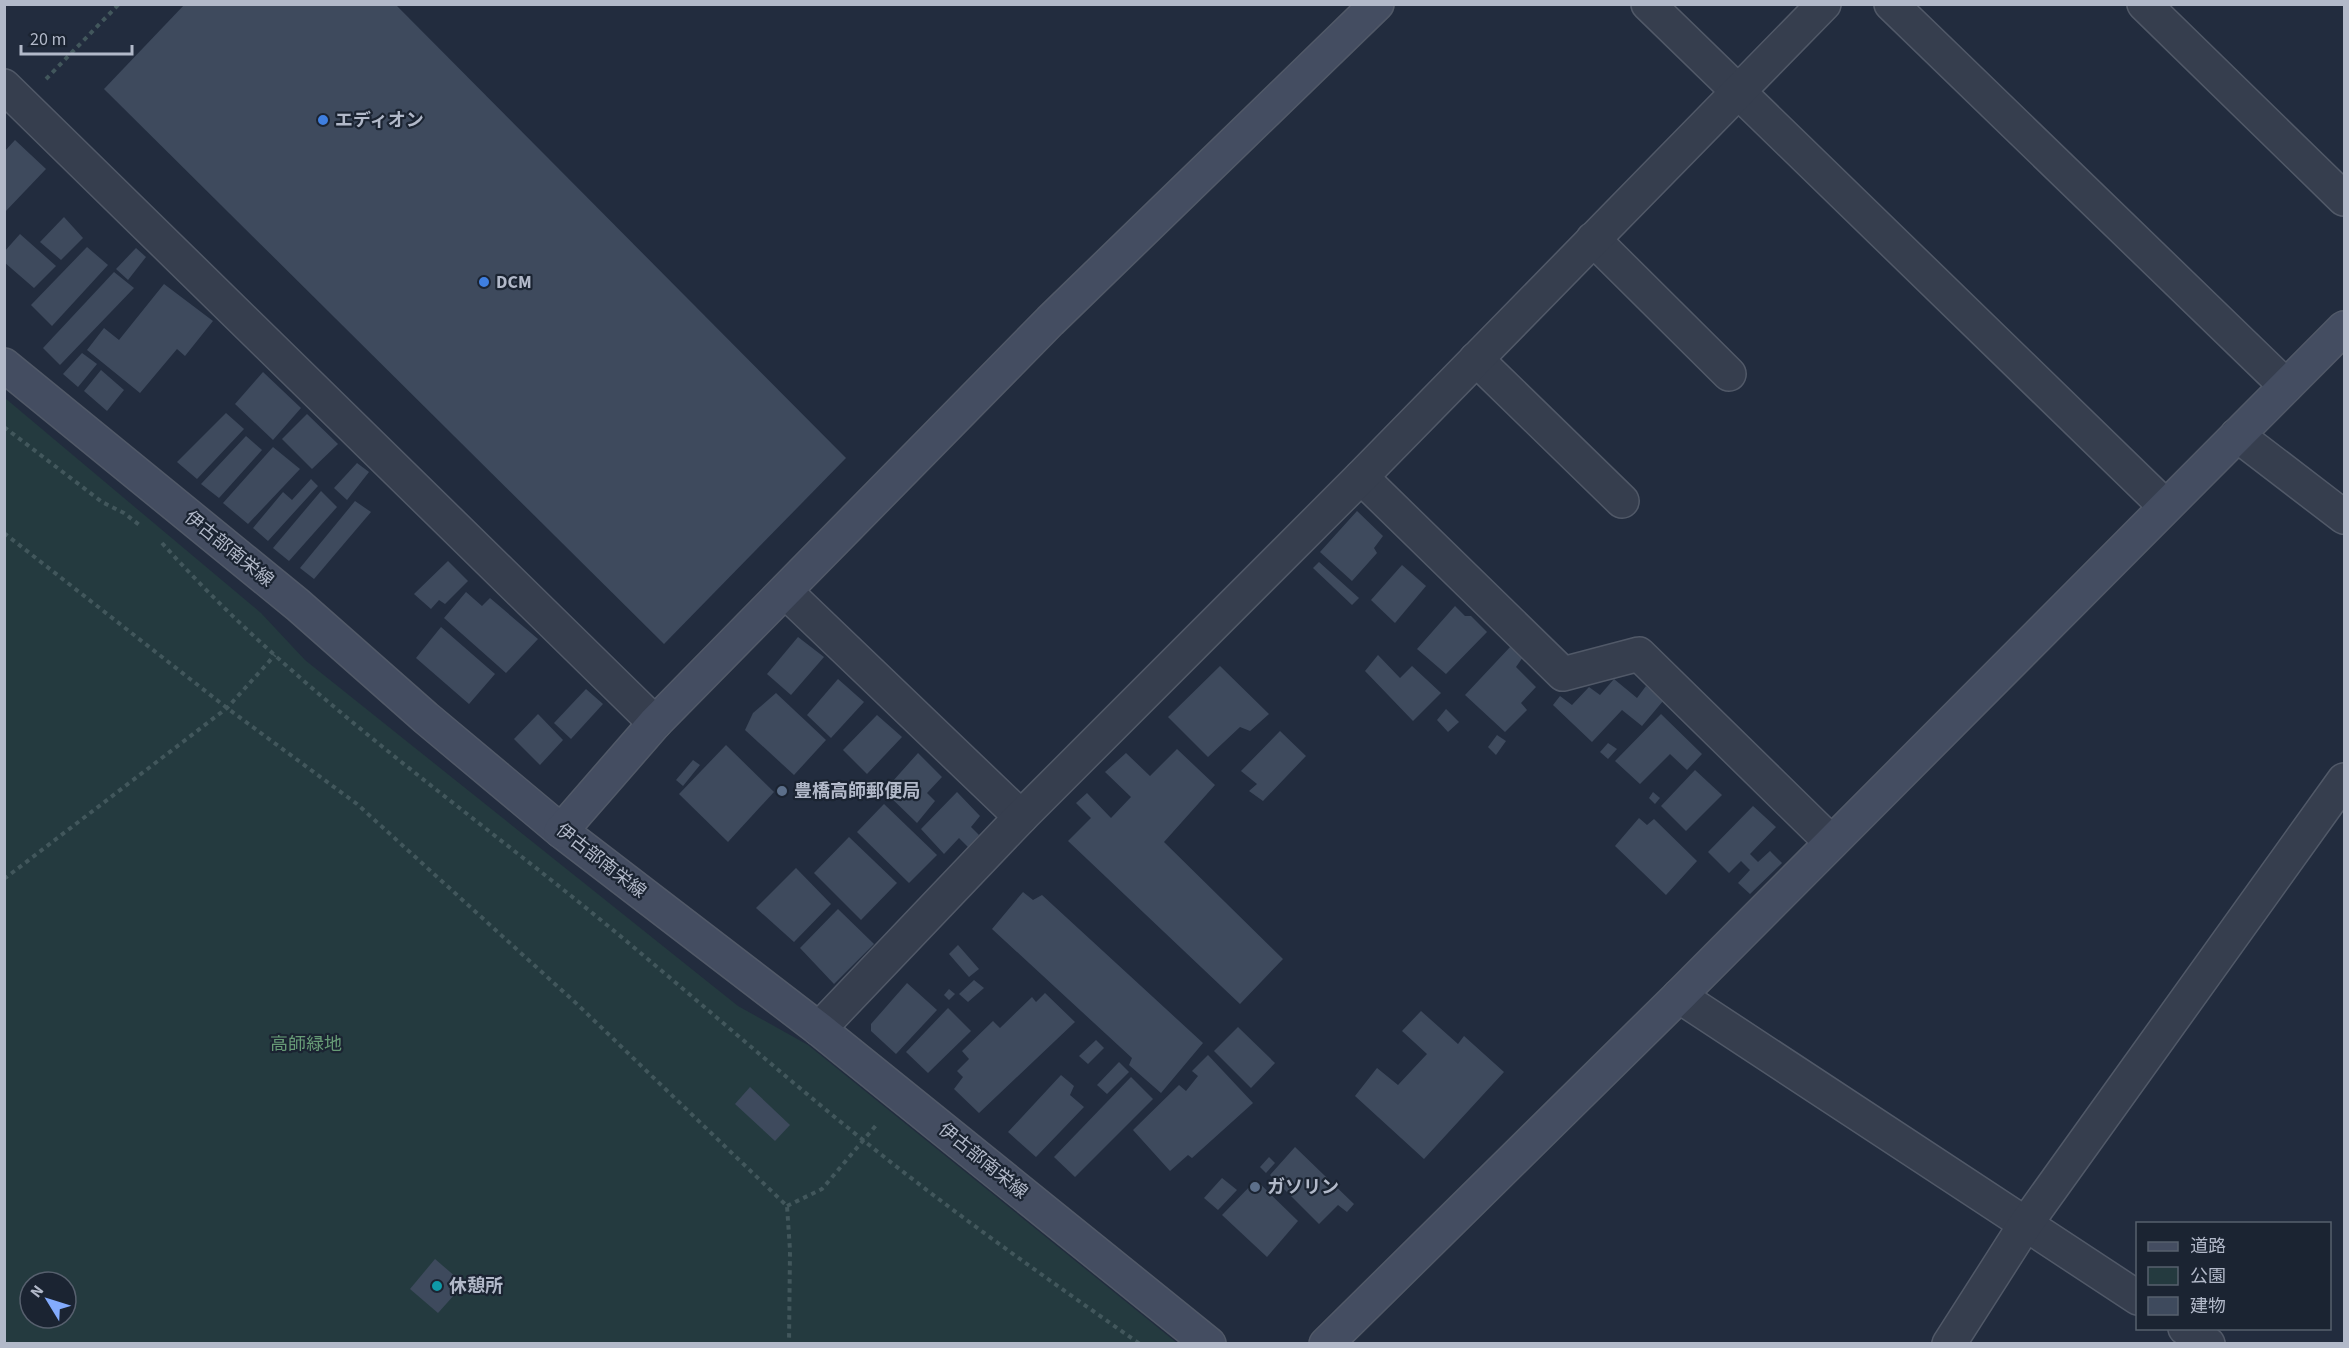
<svg xmlns="http://www.w3.org/2000/svg" width="2349" height="1348" font-family="'Source Sans 3','Noto Sans JP',sans-serif">
  <style>
    .green { fill: #243a3f; fill-rule: evenodd }
    .building { fill: #3e4a5d }
    .lines { fill: none; stroke-linecap: round; stroke-linejoin: round }
    .street-casing { stroke: #515968; stroke-width: 36 }
    .secondary-casing { stroke: #515968; stroke-width: 36 }
    .path { stroke: #42575c; stroke-width: 4; stroke-dasharray: 4.5 4.5; stroke-linecap: butt }
    .street { stroke: #363e4e; stroke-width: 33 }
    .secondary { stroke: #444d61; stroke-width: 33 }
    .shop-dot { fill: #3f7fe0; stroke: #1b2432; stroke-width: 2 }
    .service-dot { fill: #5c6f8a; stroke: #1b2432; stroke-width: 2 }
    .culture-dot { fill: #0f9aa8; stroke: #1b2432; stroke-width: 2 }
    .labels { text-anchor: middle; dominant-baseline: central; stroke-width: 4.5; stroke-linejoin: round; paint-order: stroke }
    .poi-label { font-size: 18px; font-weight: bold; fill: #b2b9c9; stroke: #1b2432; text-anchor: start }
    .street-label { font-size: 18px; fill: #b2b9c9; stroke: #1b2432 }
    .park-label { font-size: 18px; fill: #679b76; stroke: #1b2432 }
  </style>
  <rect width="100%" height="100%" fill="#222c3e"/>
  <path class="green" d="M 5,398 L 261,613 L 305,660 L 738,1006 L 808,1045 L 1177,1343 L 5,1344 ZM 30,1282 L 66,1282 L 66,1318 L 30,1318 Z"/>
  <g class="building">
    <polygon points="185,4 395,4 846,458 664,644 104,89"/>
    <polygon points="15,140 46,169 4,213 4,152"/>
    <polygon points="64,217 83,238 61,260 40,242"/>
    <polygon points="20,234 56,266 34,288 4,262 4,252"/>
    <polygon points="87,247 108,265 52,326 31,305"/>
    <polygon points="136,248 146,257 128,280 116,269"/>
    <polygon points="114,272 134,288 60,365 43,348"/>
    <polygon points="164,284 213,321 185,356 177,349 140,393 87,350 104,328 119,340"/>
    <polygon points="82,353 97,364 78,387 63,374"/>
    <polygon points="101,370 124,390 107,411 84,391"/>
    <polygon points="263,372 301,408 273,440 235,404"/>
    <polygon points="226,413 244,429 197,479 177,462"/>
    <polygon points="307,414 338,444 312,469 282,439"/>
    <polygon points="246,436 262,450 219,498 201,484"/>
    <polygon points="273,447 300,469 248,524 223,503"/>
    <polygon points="357,463 369,472 347,500 334,488"/>
    <polygon points="311,479 318,486 268,541 253,528 283,492 292,500"/>
    <polygon points="321,491 337,507 289,561 273,548"/>
    <polygon points="355,501 371,512 314,579 300,568"/>
    <polygon points="1357,511 1383,536 1374,548 1377,553 1352,581 1320,552"/>
    <polygon points="448,561 468,581 445,604 439,600 431,609 414,594"/>
    <polygon points="1319,562 1359,598 1352,605 1313,568"/>
    <polygon points="1402,565 1426,586 1395,623 1371,600"/>
    <polygon points="466,592 482,606 490,598 538,639 506,673 444,618"/>
    <polygon points="1455,606 1465,616 1471,616 1487,632 1446,674 1417,649"/>
    <polygon points="441,627 495,674 469,704 416,658"/>
    <polygon points="798,637 824,657 791,695 767,674"/>
    <polygon points="1511,646 1523,657 1516,667 1536,687 1521,703 1527,710 1505,732 1465,695"/>
    <polygon points="1378,655 1400,678 1412,666 1441,693 1413,721 1365,671"/>
    <polygon points="1220,666 1269,714 1250,731 1240,727 1208,757 1168,717"/>
    <polygon points="838,679 864,702 831,738 807,715"/>
    <polygon points="1614,679 1637,698 1646,686 1663,701 1642,726 1622,710 1592,742 1553,705 1560,696 1572,705 1589,687 1600,695"/>
    <polygon points="586,689 603,704 571,739 554,723"/>
    <polygon points="776,693 826,740 794,775 745,730 753,713"/>
    <polygon points="1446,709 1459,722 1448,732 1437,720"/>
    <polygon points="538,714 563,740 540,765 514,739"/>
    <polygon points="1661,714 1702,754 1687,770 1670,754 1640,784 1615,761"/>
    <polygon points="877,715 902,737 867,774 843,750"/>
    <polygon points="1280,731 1306,756 1263,801 1249,791 1257,784 1241,771"/>
    <polygon points="1497,735 1506,741 1496,755 1488,747"/>
    <polygon points="1608,743 1617,749 1608,759 1600,752"/>
    <polygon points="726,745 774,792 728,842 679,794"/>
    <polygon points="1177,749 1215,785 1164,842 1283,959 1240,1004 1068,841 1091,818 1076,803 1087,793 1111,818 1131,797 1105,772 1126,753 1150,776"/>
    <polygon points="918,753 942,777 927,793 935,801 917,823 884,791"/>
    <polygon points="693,760 700,765 683,786 676,780"/>
    <polygon points="1695,770 1722,795 1686,831 1661,806"/>
    <polygon points="957,792 980,816 971,827 979,835 968,847 959,838 944,854 921,829"/>
    <polygon points="1653,792 1660,798 1655,804 1649,798"/>
    <polygon points="884,804 937,855 909,883 857,832"/>
    <polygon points="1753,806 1776,827 1750,854 1758,862 1770,851 1782,863 1750,894 1738,883 1750,870 1741,861 1729,873 1708,852"/>
    <polygon points="1639,818 1647,825 1654,819 1697,861 1666,895 1615,846"/>
    <polygon points="849,837 897,883 861,920 814,873"/>
    <polygon points="796,868 831,904 794,942 756,908"/>
    <polygon points="1023,892 1033,900 1042,895 1203,1043 1161,1093 1129,1065 1132,1058 992,929"/>
    <polygon points="838,909 874,944 834,984 800,948"/>
    <polygon points="958,945 979,969 969,977 949,954"/>
    <polygon points="974,980 984,988 968,1002 959,994"/>
    <polygon points="907,983 937,1010 896,1054 871,1031 871,1024"/>
    <polygon points="949,989 955,994 949,1000 944,995"/>
    <polygon points="1045,993 1075,1022 979,1113 954,1089 963,1077 957,1071 969,1059 962,1051 993,1021 1000,1028 1032,997 1036,1002"/>
    <polygon points="948,1008 971,1031 928,1073 906,1052"/>
    <polygon points="1421,1011 1458,1044 1464,1036 1504,1072 1424,1159 1355,1096 1377,1068 1398,1085 1427,1054 1402,1031"/>
    <polygon points="1238,1027 1275,1063 1251,1088 1214,1051"/>
    <polygon points="1096,1040 1104,1048 1088,1064 1079,1056"/>
    <polygon points="1208,1055 1253,1103 1192,1158 1188,1155 1170,1171 1133,1130 1179,1085 1186,1091 1198,1076 1192,1071"/>
    <polygon points="1119,1062 1129,1072 1107,1094 1097,1085"/>
    <polygon points="1061,1075 1074,1086 1070,1095 1084,1107 1036,1157 1008,1132"/>
    <polygon points="1131,1077 1153,1099 1075,1177 1054,1157"/>
    <polygon points="750,1087 790,1125 775,1141 735,1104"/>
    <polygon points="1295,1147 1354,1204 1347,1212 1338,1205 1319,1224 1270,1175"/>
    <polygon points="1269,1157 1275,1163 1266,1173 1260,1167"/>
    <polygon points="1222,1178 1237,1190 1218,1210 1204,1198"/>
    <polygon points="1256,1180 1298,1221 1267,1257 1222,1215"/>
    <polygon points="435,1259 464,1284 438,1313 410,1289"/>
  </g>
  <g class="lines">
    <g class="street-casing">
      <g id="street">
        <polyline points="1648,4 2165,506"/>
        <polyline points="1891,4 2286,386"/>
        <polyline points="2144,4 2344,199"/>
        <polyline points="4,86 655,723"/>
        <polyline points="1593,239 1729,374"/>
        <polyline points="1476,359 1622,501"/>
        <polyline points="2237,435 2344,517"/>
        <polyline points="1361,477 1563,674 1639,654 1831,842"/>
        <polyline points="786,592 1021,817"/>
        <polyline points="1679,996 2138,1298"/>
        <polyline points="819,1029 1021,817 1361,477 1824,4"/>
        <polyline points="2185,1328 2208,1344"/>
        <polyline points="1949,1344 2025,1225 2344,780"/>
      </g>
    </g>
    <g class="secondary-casing">
      <g id="secondary">
        <polyline points="4,365 298,605 426,718 561,831 819,1029 1209,1344"/>
        <polyline points="561,831 655,723 1050,321 1377,4"/>
        <polyline points="1326,1344 1679,996 2344,328"/>
      </g>
    </g>
    <g class="path">
      <polyline points="46,79 119,4"/>
      <polyline points="4,427 102,502 124,513 142,527"/>
      <polyline points="4,533 227,708 357,804 578,1005 787,1206 790,1250 789,1344"/>
      <path d="M 162,543 C 283,678 434,786 575,899 C 673,978 766,1062 863,1140 C 952,1212 1046,1278 1140,1344"/>
      <polyline points="4,879 227,708 275,655"/>
      <polyline points="787,1206 822,1189 878,1123"/>
    </g>
    <use href="#street" class="street"/>
    <use href="#secondary" class="secondary"/>
  </g>
  <g class="shop-dot">
    <circle cx="323" cy="120" r="6"/>
    <circle cx="484" cy="282" r="6"/>
  </g>
  <g class="service-dot">
    <circle cx="782" cy="791" r="6"/>
    <circle cx="1255" cy="1187" r="6"/>
  </g>
  <circle class="culture-dot" cx="437" cy="1286" r="6"/>
  <g class="labels">
    <g class="poi-label">
      <text x="335" y="120">エディオン</text>
      <text x="496" y="282">DCM</text>
      <text x="794" y="791">豊橋高師郵便局</text>
      <text x="1267" y="1187">ガソリン</text>
      <text x="449" y="1286">休憩所</text>
    </g>
    <g class="street-label">
      <text transform="translate(229 549) rotate(39)">伊古部南栄線</text>
      <text transform="translate(601 861) rotate(38)">伊古部南栄線</text>
      <text transform="translate(983 1161) rotate(39)">伊古部南栄線</text>
    </g>
    <g class="park-label">
      <text x="306" y="1044">高師緑地</text>
    </g>
  </g>
  <rect width="2349" height="1348" fill="none" stroke="#b2b9c9" stroke-width="12"/>
  <rect x="2136" y="1222" width="195" height="108" fill="#1b2432" stroke="#57606e" stroke-width="1.5"/>
  <rect x="2148" y="1242" width="30" height="9" fill="#444d61" stroke="#57606e" stroke-width="1.5"/>
  <text x="2190" y="1252" font-size="18" fill="#b2b9c9">道路</text>
  <rect x="2148" y="1267" width="30" height="18" fill="#243a3f" stroke="#57606e" stroke-width="1.5"/>
  <text x="2190" y="1282" font-size="18" fill="#b2b9c9">公園</text>
  <rect x="2148" y="1297" width="30" height="18" fill="#3e4a5d" stroke="#57606e" stroke-width="1.5"/>
  <text x="2190" y="1312" font-size="18" fill="#b2b9c9">建物</text>
  <g transform="translate(48 1300) rotate(308)"><circle r="28" fill="#1b2432" stroke="#57606e" stroke-width="1.5"/>
  <path d="M0-4.5L10 22L0 15L-10 22Z" fill="#83abfd"/>
  <text y="-9" font-size="16" font-weight="bold" text-anchor="middle" fill="#b2b9c9">N</text>
  </g>
  <path d="M21 45v9h111v-9" fill="none" stroke="#b2b9c9" stroke-width="3"/>
  <text x="30" y="45" font-size="18" fill="#b2b9c9" stroke="#1b2432" stroke-width="4.5" paint-order="stroke">20 m</text>
</svg>
